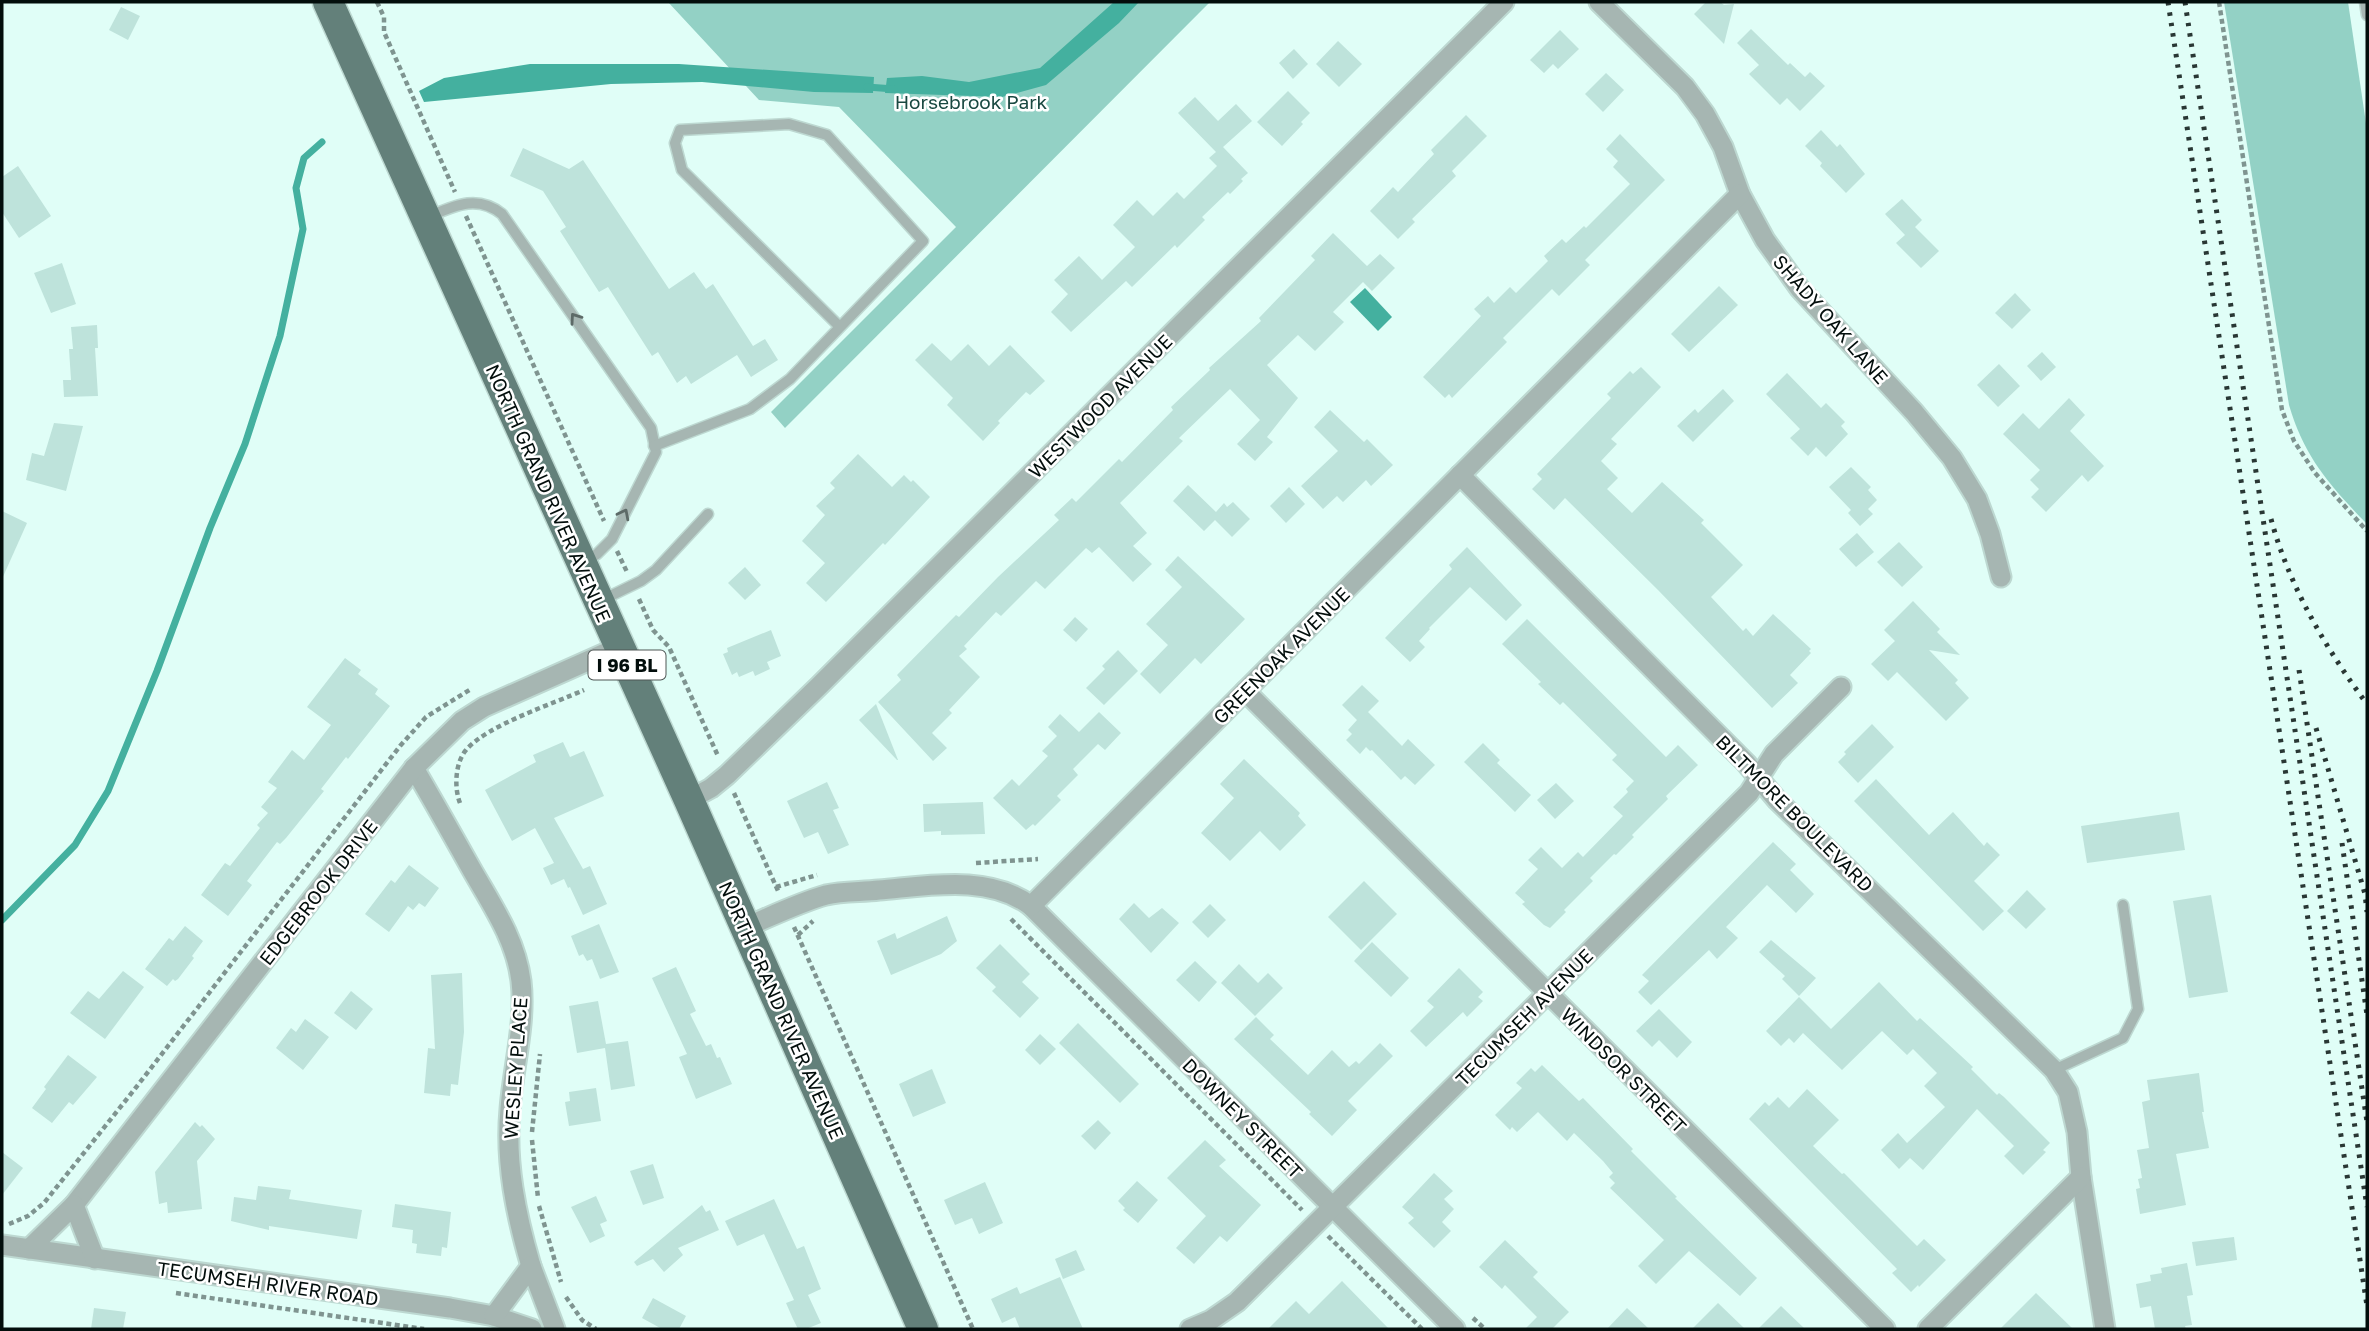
<svg xmlns="http://www.w3.org/2000/svg" width="2369" height="1331" font-family="'Golos Text',sans-serif">
  <style>
    .green { fill: #93d1c5 }
    .water { fill: #44b09f }
    .lines { fill: none; stroke-linecap: round; stroke-linejoin: round }
    .stream { stroke: #44b09f; stroke-width: 7 }
    .building { fill: #bee3db }
    .service-casing { stroke: #bdd8d1; stroke-width: 13 }
    .minor-casing { stroke: #bdd8d1; stroke-width: 23 }
    .primary-casing { stroke: #bdd8d1; stroke-width: 33 }
    .path { stroke: #7f9490; stroke-width: 4.5; stroke-dasharray: 5 3.5; stroke-linecap: butt }
    .service { stroke: #a6b6b2; stroke-width: 10 }
    .minor { stroke: #a6b6b2; stroke-width: 19 }
    .primary { stroke: #63807a; stroke-width: 30 }
    .rail { stroke: #293734; stroke-width: 5; stroke-dasharray: 3.5 7; stroke-linecap: butt }
    .oneway { stroke: #5d6a67 }
    .labels { text-anchor: middle; dominant-baseline: central; stroke-width: 5; stroke-linejoin: round; paint-order: stroke }
    .shield { fill: #fff; stroke: #4f5655; stroke-width: 2 }
    .shield-label { font-size: 18px; font-weight: bold; fill: #030e0c }
    .park-label { font-size: 19px; fill: #194841; stroke: #fff }
    .street-label { font-size: 19px; fill: #030e0c; stroke: #fff }
  </style>
  <rect width="100%" height="100%" fill="#e0fef7"/>
  <g class="green">
    <polygon points="668,2 1210,2 785,428 771,412 956,227 839,107 759,100"/>
    <path d="M 2224,2 L 2348,2 L 2367,130 L 2367,524 C 2330,486 2304,457 2289,405 Z"/>
  </g>
  <g class="water">
    <polygon points="1114,2 1139,2 1119,23 1046,85 1002,97 885,93 887,78 922,76 969,82 1040,68"/>
    <polygon points="530,64 679,64 874,77 873,93 814,92 702,82 611,84 424,102 419,91 444,78"/>
    <polygon points="1365,288 1392,317 1378,331 1350,302"/>
  </g>
  <g class="lines">
    <g class="stream">
      <polyline points="867,87 894,89"/>
      <polyline points="2,920 75,845 108,791 157,671 210,528 245,444 280,336 303,229 296,188 304,158 322,142"/>
    </g>
  </g>
  <g class="building">
    <polygon points="1706,2 1720,2 1724,5 1734,4 1724,44 1694,14"/>
    <polygon points="121,7 140,16 128,40 109,30"/>
    <polygon points="1751,29 1788,65 1790,63 1805,77 1810,72 1825,86 1800,111 1787,98 1780,105 1749,74 1759,65 1737,43"/>
    <polygon points="1560,30 1579,49 1558,69 1553,64 1544,73 1530,60"/>
    <polygon points="1338,41 1362,64 1339,87 1316,64"/>
    <polygon points="1294,49 1308,64 1293,79 1279,63"/>
    <polygon points="1606,73 1624,90 1603,112 1585,94"/>
    <polygon points="1288,91 1310,113 1301,122 1303,124 1282,146 1257,122"/>
    <polygon points="1195,97 1218,121 1236,104 1252,121 1223,147 1248,173 1241,179 1243,181 1230,194 1228,192 1202,217 1205,220 1177,248 1175,245 1132,287 1126,281 1071,332 1051,312 1068,294 1054,280 1079,256 1102,280 1135,247 1113,225 1137,200 1153,216 1177,192 1184,199 1217,166 1209,158 1216,152 1178,113"/>
    <polygon points="1466,115 1487,136 1452,171 1456,176 1412,219 1415,222 1398,239 1370,211 1393,187 1398,192 1434,154 1431,150"/>
    <polygon points="1821,130 1837,147 1840,144 1865,174 1846,193 1820,166 1822,163 1805,146"/>
    <polygon points="1620,134 1665,180 1585,260 1590,265 1559,296 1552,289 1503,338 1507,342 1452,398 1449,394 1445,398 1423,377 1481,316 1474,309 1488,296 1494,303 1510,287 1516,293 1548,261 1544,256 1562,239 1566,243 1584,226 1586,228 1630,184 1613,167 1618,161 1606,149"/>
    <polygon points="523,148 569,169 583,160 669,289 694,272 706,289 713,284 753,346 765,339 778,360 751,377 737,355 691,384 686,376 677,383 658,352 652,356 608,287 599,292 560,231 566,227 543,191 510,176"/>
    <polygon points="18,166 51,216 19,238 2,212 2,177"/>
    <polygon points="1902,199 1922,220 1915,227 1939,251 1921,268 1896,243 1905,235 1885,214"/>
    <polygon points="1333,233 1367,266 1380,254 1395,268 1372,291 1363,282 1333,312 1344,322 1315,351 1298,335 1267,365 1298,398 1267,437 1273,442 1255,461 1237,444 1260,420 1230,389 1179,438 1183,441 1120,503 1147,533 1133,546 1152,564 1133,582 1099,547 1092,553 1086,548 1045,589 1036,581 1001,616 996,612 964,646 967,649 959,656 980,677 949,710 952,713 932,733 947,748 933,761 878,702 901,680 897,675 956,615 959,617 998,577 1059,520 1054,515 1072,498 1076,502 1119,459 1122,462 1173,410 1171,407 1210,370 1209,368 1261,321 1259,318 1315,260 1311,256"/>
    <polygon points="62,263 76,304 51,313 34,273"/>
    <polygon points="1719,286 1738,305 1689,352 1671,334"/>
    <polygon points="2015,293 2031,310 2012,329 1995,313"/>
    <polygon points="97,325 98,348 95,348 98,396 64,397 63,380 71,380 69,349 73,349 71,327"/>
    <polygon points="932,343 951,361 968,344 989,366 1010,345 1045,381 1030,395 1026,392 998,421 1000,423 983,441 947,405 953,398 915,360"/>
    <polygon points="2042,352 2056,367 2041,381 2027,366"/>
    <polygon points="1999,364 2020,386 1998,407 1977,385"/>
    <polygon points="1641,367 1661,387 1611,439 1617,444 1601,461 1618,478 1607,489 1632,513 1662,482 1704,520 1701,523 1743,565 1711,597 1743,631 1746,628 1753,636 1773,614 1811,649 1809,651 1811,653 1790,675 1798,683 1772,708 1658,590 1565,498 1554,510 1532,489 1542,479 1537,474 1611,398 1607,394 1630,371 1633,374"/>
    <polygon points="1787,373 1821,408 1826,403 1845,422 1841,426 1848,434 1826,457 1816,447 1808,456 1790,438 1800,429 1766,394"/>
    <polygon points="1723,389 1734,401 1693,442 1677,426 1695,409 1698,413"/>
    <polygon points="2069,398 2085,415 2070,431 2104,466 2088,482 2082,475 2046,512 2031,497 2039,489 2030,480 2040,470 2003,434 2023,413 2039,429"/>
    <polygon points="1330,410 1364,442 1367,439 1393,465 1371,486 1366,480 1343,502 1337,496 1323,509 1301,486 1338,451 1314,427"/>
    <polygon points="54,423 83,426 66,491 26,480 32,453 44,456"/>
    <polygon points="858,454 892,487 904,475 911,482 913,480 930,497 885,545 883,543 826,602 806,583 825,563 802,541 825,515 816,506 835,488 830,483"/>
    <polygon points="1851,467 1871,487 1868,490 1877,500 1868,509 1873,514 1860,526 1848,513 1851,510 1829,487"/>
    <polygon points="1188,485 1216,512 1224,503 1227,507 1233,502 1250,519 1232,537 1215,520 1204,531 1173,501"/>
    <polygon points="1289,487 1305,504 1286,523 1270,506"/>
    <polygon points="2,511 27,523 2,579"/>
    <polygon points="1857,533 1874,552 1856,567 1839,549"/>
    <polygon points="1899,542 1923,567 1902,587 1877,562"/>
    <polygon points="1467,547 1522,605 1506,621 1470,587 1429,628 1430,629 1419,641 1425,647 1410,662 1385,638 1452,569 1449,565"/>
    <polygon points="1178,556 1245,619 1201,664 1195,658 1160,694 1140,674 1168,645 1146,624 1182,587 1165,570"/>
    <polygon points="745,567 761,585 745,600 728,583"/>
    <polygon points="1913,601 1940,629 1937,632 1960,655 1929,650 1958,680 1955,683 1969,698 1946,721 1897,672 1888,681 1871,664 1895,641 1884,630"/>
    <polygon points="1075,617 1088,629 1076,642 1063,630"/>
    <polygon points="1527,619 1666,757 1678,745 1698,765 1666,796 1668,799 1632,835 1634,837 1616,855 1614,854 1590,878 1593,881 1564,910 1566,912 1550,928 1544,925 1522,904 1525,902 1515,893 1538,869 1528,860 1541,847 1562,868 1578,852 1583,857 1623,816 1613,807 1628,792 1626,789 1634,781 1612,760 1617,755 1563,702 1560,705 1538,684 1541,682 1502,644"/>
    <polygon points="771,630 781,656 767,662 770,669 755,676 753,671 739,677 737,672 732,675 723,654 728,652 727,648"/>
    <polygon points="1118,650 1138,671 1104,705 1086,688 1105,669 1102,666"/>
    <polygon points="345,658 361,670 358,674 378,689 375,694 390,706 348,759 346,757 321,789 324,791 286,838 280,844 277,842 247,881 252,885 228,916 201,895 225,863 230,866 260,828 257,825 268,813 261,807 277,788 268,782 292,750 304,760 331,725 307,707"/>
    <polygon points="1362,685 1379,701 1368,712 1402,746 1408,739 1435,765 1415,785 1405,776 1401,780 1372,750 1370,751 1366,747 1360,754 1346,740 1352,734 1348,730 1357,720 1342,705"/>
    <polygon points="876,704 898,760 897,760 859,720"/>
    <polygon points="1099,712 1121,733 1105,750 1098,744 1073,769 1078,775 1057,796 1061,800 1035,826 1033,824 1026,830 993,798 1012,779 1019,786 1048,756 1042,751 1057,736 1048,727 1060,714 1079,732"/>
    <polygon points="1872,724 1894,747 1858,783 1838,762 1846,754 1844,752"/>
    <polygon points="563,742 570,757 584,751 604,796 554,818 583,869 590,866 607,904 583,915 570,887 568,888 564,879 551,885 543,868 554,863 535,828 512,841 485,790 536,762 533,755"/>
    <polygon points="1483,743 1500,760 1497,763 1531,795 1515,812 1464,762"/>
    <polygon points="1244,759 1300,813 1298,816 1306,825 1280,851 1260,831 1230,861 1201,833 1234,798 1220,784"/>
    <polygon points="1876,779 1929,835 1953,812 1984,846 1987,842 2000,855 1974,881 2004,911 1983,931 1854,801"/>
    <polygon points="827,782 839,808 833,810 849,845 828,854 818,832 804,838 787,801"/>
    <polygon points="1556,783 1574,801 1555,819 1537,800"/>
    <polygon points="983,802 985,834 941,835 941,831 924,832 923,804"/>
    <polygon points="2179,812 2185,850 2087,863 2081,826"/>
    <polygon points="1773,842 1796,864 1790,870 1814,894 1796,913 1767,885 1726,927 1738,938 1717,959 1709,950 1651,1005 1638,992 1649,981 1642,975"/>
    <polygon points="409,865 439,888 425,907 419,903 413,910 408,906 389,932 365,914 391,880 395,883"/>
    <polygon points="1364,881 1397,914 1361,950 1328,917"/>
    <polygon points="2027,890 2046,909 2026,929 2007,911"/>
    <polygon points="2211,895 2228,992 2189,998 2173,901"/>
    <polygon points="1134,903 1149,918 1162,908 1179,923 1151,953 1119,919"/>
    <polygon points="1210,904 1226,920 1208,938 1192,922"/>
    <polygon points="947,916 957,941 941,954 891,975 877,941 895,933 897,939"/>
    <polygon points="599,924 619,972 600,979 592,959 587,961 583,954 579,956 571,936"/>
    <polygon points="185,926 203,941 192,956 194,958 178,979 175,981 173,979 167,986 145,969 169,938 173,941"/>
    <polygon points="1771,940 1816,978 1799,996 1782,979 1785,976 1759,952"/>
    <polygon points="1372,942 1409,978 1391,997 1354,961"/>
    <polygon points="1000,944 1030,974 1022,982 1039,998 1020,1018 992,991 996,987 976,968"/>
    <polygon points="1195,961 1217,982 1199,1002 1176,980"/>
    <polygon points="1239,964 1258,983 1268,973 1283,988 1255,1016 1221,983"/>
    <polygon points="676,967 696,1011 690,1014 706,1046 711,1044 717,1058 720,1057 732,1084 696,1099 679,1057 687,1054 652,978"/>
    <polygon points="1459,968 1483,992 1478,997 1483,1001 1467,1017 1463,1012 1426,1047 1410,1031 1434,1007 1427,1001"/>
    <polygon points="123,971 144,987 105,1039 70,1013 88,991 99,999"/>
    <polygon points="462,973 464,1032 458,1085 451,1084 450,1096 424,1093 428,1048 435,1049 431,975"/>
    <polygon points="1879,982 1917,1021 1920,1018 1973,1067 1971,1069 1997,1095 1999,1093 2004,1097 2050,1143 2043,1150 2046,1152 2023,1175 2004,1156 2014,1146 1977,1109 1923,1170 1910,1158 1899,1169 1881,1150 1898,1133 1907,1143 1945,1107 1924,1086 1937,1073 1913,1049 1907,1055 1882,1031 1842,1070 1803,1033 1794,1043 1789,1038 1781,1046 1766,1031 1799,997 1831,1029"/>
    <polygon points="351,991 373,1009 356,1030 334,1013"/>
    <polygon points="598,1001 606,1044 628,1041 635,1086 611,1090 605,1048 577,1053 569,1006"/>
    <polygon points="1659,1009 1692,1042 1677,1058 1659,1040 1652,1047 1636,1031"/>
    <polygon points="1256,1017 1274,1035 1270,1039 1308,1075 1332,1050 1349,1067 1356,1061 1359,1064 1380,1043 1393,1056 1348,1101 1357,1110 1332,1136 1309,1114 1311,1112 1234,1039"/>
    <polygon points="305,1019 329,1037 303,1070 276,1048 291,1028 296,1032"/>
    <polygon points="1078,1023 1139,1084 1120,1103 1059,1043"/>
    <polygon points="1040,1034 1056,1049 1040,1065 1025,1050"/>
    <polygon points="68,1055 97,1077 73,1105 69,1102 52,1123 32,1108 46,1089 44,1087"/>
    <polygon points="1542,1065 1579,1101 1583,1098 1633,1149 1631,1151 1677,1197 1675,1198 1757,1278 1740,1296 1689,1251 1656,1284 1638,1266 1664,1240 1610,1188 1615,1183 1609,1177 1613,1173 1603,1161 1574,1133 1567,1141 1538,1112 1517,1132 1512,1127 1510,1130 1495,1115 1522,1088 1516,1083 1531,1068 1535,1072"/>
    <polygon points="932,1069 946,1103 913,1117 899,1084"/>
    <polygon points="2199,1073 2204,1112 2202,1112 2209,1148 2176,1154 2186,1205 2140,1214 2136,1189 2140,1188 2138,1179 2142,1178 2137,1150 2149,1148 2142,1102 2150,1100 2147,1080"/>
    <polygon points="596,1088 601,1121 569,1126 565,1102 570,1101 569,1092"/>
    <polygon points="1807,1089 1839,1120 1813,1146 1842,1174 1844,1173 1917,1246 1924,1239 1946,1260 1919,1287 1918,1285 1911,1292 1892,1273 1897,1269 1749,1119 1765,1102 1769,1106 1778,1097 1789,1108"/>
    <polygon points="1098,1120 1111,1133 1095,1150 1081,1136"/>
    <polygon points="195,1122 200,1127 202,1125 215,1139 197,1161 202,1209 168,1213 167,1202 159,1204 155,1172"/>
    <polygon points="1205,1140 1226,1160 1219,1166 1261,1205 1227,1242 1220,1236 1194,1264 1176,1248 1206,1216 1167,1178"/>
    <polygon points="2,1152 23,1168 2,1195"/>
    <polygon points="653,1164 664,1198 643,1205 630,1171"/>
    <polygon points="1434,1173 1453,1191 1444,1199 1454,1209 1442,1222 1451,1231 1434,1248 1408,1223 1414,1218 1402,1207"/>
    <polygon points="1137,1181 1158,1200 1138,1223 1123,1210 1125,1208 1118,1201"/>
    <polygon points="985,1182 1003,1223 979,1234 972,1218 955,1225 944,1200"/>
    <polygon points="258,1186 291,1190 289,1199 362,1210 357,1239 269,1226 269,1230 231,1221 234,1197 256,1200"/>
    <polygon points="596,1196 607,1221 600,1224 605,1236 590,1243 571,1207"/>
    <polygon points="774,1199 797,1249 804,1246 821,1289 808,1295 821,1323 806,1329 798,1329 793,1319 786,1303 794,1300 764,1234 737,1246 725,1221"/>
    <polygon points="395,1204 451,1212 447,1248 442,1247 441,1256 416,1253 417,1244 412,1243 413,1230 392,1227"/>
    <polygon points="702,1205 706,1212 710,1210 719,1230 678,1248 683,1255 664,1272 653,1259 637,1266 634,1262"/>
    <polygon points="2234,1237 2237,1260 2196,1266 2192,1242"/>
    <polygon points="1505,1240 1538,1272 1533,1277 1569,1312 1552,1329 1525,1329 1537,1317 1505,1285 1502,1289 1479,1267"/>
    <polygon points="1076,1250 1085,1270 1063,1279 1055,1259"/>
    <polygon points="2187,1263 2193,1295 2187,1296 2192,1325 2185,1326 2186,1329 2155,1329 2151,1306 2140,1308 2136,1284 2151,1281 2150,1275 2162,1273 2161,1268"/>
    <polygon points="1060,1277 1083,1329 1020,1329 1015,1317 1002,1323 991,1299 1017,1287 1020,1294"/>
    <polygon points="1342,1281 1389,1329 1268,1329 1296,1301 1309,1314"/>
    <polygon points="2036,1293 2073,1329 2000,1329"/>
    <polygon points="653,1298 686,1316 679,1329 662,1329 642,1318"/>
    <polygon points="1718,1303 1745,1329 1692,1329"/>
    <polygon points="1781,1306 1805,1329 1758,1329"/>
    <polygon points="94,1308 126,1312 123,1329 91,1329"/>
    <polygon points="1627,1308 1649,1329 1607,1329"/>
  </g>
  <g class="lines">
    <g class="service-casing">
      <g id="service">
        <polyline points="2365,2 2367,15"/>
        <path d="M 428,217 C 454,206 477,194 502,214 L 651,428 L 656,452 L 612,539 L 597,554 L 584,562"/>
        <polyline points="654,446 750,409 790,379 923,241 827,135 789,124 680,130 675,143 682,170 840,327"/>
        <polyline points="602,600 641,581 656,570 708,514"/>
        <polyline points="2054,1070 2123,1038 2138,1009 2123,905"/>
      </g>
    </g>
    <g class="minor-casing">
      <g id="minor">
        <polyline points="1599,2 1685,87 1705,114 1723,147 1740,194 1765,240 1800,289 1914,412 1952,458 1977,499 1990,534 2001,577"/>
        <polyline points="1460,475 1746,763 1777,800 2054,1070 2068,1092 2077,1132 2081,1177 2105,1329"/>
        <polyline points="1245,691 1885,1329"/>
        <path d="M 414,768 C 434,802 453,836 472,870 C 492,905 516,940 521,981 C 526,1023 513,1068 510,1109 C 505,1162 516,1215 531,1266"/>
        <polyline points="689,800 711,788 727,775 819,686 1504,2"/>
        <polyline points="1031,906 1455,1329"/>
        <path d="M 746,927 C 772,916 798,903 826,895 C 842,891 862,892 879,890 C 928,886 989,874 1031,906 L 1740,194"/>
        <polyline points="74,1205 414,768 462,721 484,707 619,647"/>
        <polyline points="2,1245 450,1308 494,1316 532,1329"/>
        <polyline points="29,1249 74,1205 95,1259"/>
        <polyline points="494,1316 531,1266 555,1329"/>
        <polyline points="1190,1329 1211,1320 1237,1302 1749,793 1774,754 1841,687"/>
        <polyline points="1928,1329 2081,1177"/>
      </g>
    </g>
    <g class="primary-casing">
      <polyline id="primary" points="328,2 689,800 923,1329"/>
    </g>
    <g class="path">
      <polyline points="377,2 384,17 384,32 455,192"/>
      <polyline points="2219,2 2282,410 2294,441 2315,473 2367,531"/>
      <polyline points="466,216 604,521"/>
      <polyline points="617,551 627,572"/>
      <polyline points="639,599 653,630 669,647 718,756"/>
      <polyline points="734,793 779,893"/>
      <path d="M 460,803 C 454,788 455,763 466,750 C 487,725 553,704 584,690"/>
      <polyline points="976,863 1038,859"/>
      <polyline points="776,887 817,875"/>
      <polyline points="1011,919 1302,1210"/>
      <polyline points="794,927 973,1329"/>
      <polyline points="798,935 813,921"/>
      <polyline points="532,1132 540,1054"/>
      <polyline points="532,1140 538,1198"/>
      <polyline points="539,1206 561,1282"/>
      <polyline points="9,1224 28,1216 44,1203 134,1090 400,746 426,717 471,689"/>
      <polyline points="1328,1236 1422,1329"/>
      <polyline points="176,1293 424,1329"/>
      <polyline points="566,1297 582,1320 596,1329"/>
      <polyline points="1473,1318 1485,1329"/>
    </g>
    <use href="#service" class="service"/>
    <use href="#minor" class="minor"/>
    <use href="#primary" class="primary"/>
    <g class="rail">
      <polyline points="2168,2 2367,1306"/>
      <polyline points="2185,2 2367,1207"/>
      <path d="M 2271,519 C 2289,586 2326,649 2367,704"/>
      <polyline points="2299,670 2367,1122"/>
      <polyline points="2316,728 2365,894 2367,912"/>
      <polyline points="2342,843 2367,1015"/>
    </g>
  </g>
  <defs><path id="oneway-chevron" d="M-2-3.5L2.5 0L-2 3.5" fill="none" stroke-width="1.6" stroke-linecap="round" stroke-linejoin="round" transform="scale(1.75)"/></defs>
  <g class="oneway">
    <use href="#oneway-chevron" transform="translate(575 318) rotate(-125)"/>
    <use href="#oneway-chevron" transform="translate(624 514) rotate(-63)"/>
  </g>
  <g class="labels">
    <rect class="shield" x="588.5" y="650.5" width="77" height="29" rx="5"/>
    <g class="shield-label">
      <text x="627" y="665">I 96 BL</text>
    </g>
    <g class="park-label">
      <text x="971" y="101">Horsebrook Park</text>
    </g>
    <g class="street-label">
      <text transform="translate(1831 319) rotate(49)">SHADY OAK LANE</text>
      <text transform="translate(1100 406) rotate(-45)">WESTWOOD AVENUE</text>
      <text transform="translate(549 493) rotate(66)">NORTH GRAND RIVER AVENUE</text>
      <text transform="translate(1281 655) rotate(-45)">GREENOAK AVENUE</text>
      <text transform="translate(1795 813) rotate(45)">BILTMORE BOULEVARD</text>
      <text transform="translate(318 892) rotate(-52)">EDGEBROOK DRIVE</text>
      <text transform="translate(782 1010) rotate(66)">NORTH GRAND RIVER AVENUE</text>
      <text transform="translate(1524 1017) rotate(-45)">TECUMSEH AVENUE</text>
      <text transform="translate(515 1068) rotate(-86)">WESLEY PLACE</text>
      <text transform="translate(1624 1070) rotate(45)">WINDSOR STREET</text>
      <text transform="translate(1243 1118) rotate(45)">DOWNEY STREET</text>
      <text transform="translate(268 1283) rotate(8)">TECUMSEH RIVER ROAD</text>
    </g>
  </g>
  <rect width="2369" height="1331" fill="none" stroke="#030e0c" stroke-width="7"/>
</svg>
